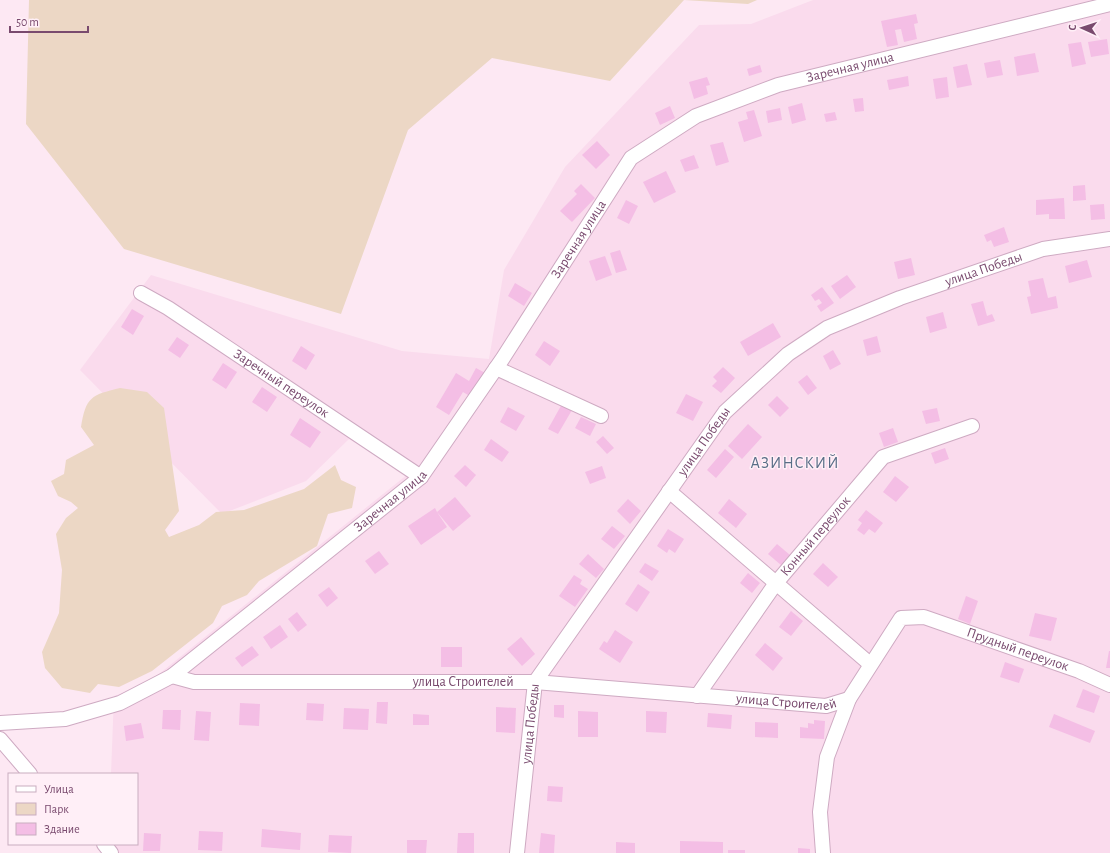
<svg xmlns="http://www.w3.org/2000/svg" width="1110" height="853" font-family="'Alegreya Sans',sans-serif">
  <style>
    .residential { fill: #fadbed }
    .green { fill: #ecd7c5 }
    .building { fill: #f4bee5 }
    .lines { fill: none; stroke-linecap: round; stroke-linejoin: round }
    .minor-casing { stroke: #ceaac2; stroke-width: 16 }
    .minor { stroke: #fff; stroke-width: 14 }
    .labels { text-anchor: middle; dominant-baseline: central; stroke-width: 3; stroke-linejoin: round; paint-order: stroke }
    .street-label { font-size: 14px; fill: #794a6e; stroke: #ffeff7 }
    .quarter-label { font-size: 16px; letter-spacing: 1px; fill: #596e87; stroke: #ffeff7 }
  </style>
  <rect width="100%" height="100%" fill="#fde8f3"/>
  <polygon class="residential" points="813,0 1110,0 1110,853 109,853 109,844 137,844 137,774 111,774 114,696 144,686 408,474 349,439 306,481 222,514 80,370 151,275 402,351 489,359 504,270 565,167 699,25 751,24"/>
  <g class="green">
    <polygon points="29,0 757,0 748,4 684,0 610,81 492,58 408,130 341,314 124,249 26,124"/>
    <path d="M 120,388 L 147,392 L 164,408 L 179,511 L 165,530 L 169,537 L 199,525 L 216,512 L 244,510 L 304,489 L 335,465 L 341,480 L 356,487 L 352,508 L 328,514 L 317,546 L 259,581 L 247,595 L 222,606 L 213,623 L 152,671 L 119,687 L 98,684 L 90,693 L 62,688 L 45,668 L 42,652 L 59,613 L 62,570 L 56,534 L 66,518 L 78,508 L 71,502 L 58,496 L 51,481 L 64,474 L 66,460 L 94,445 L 81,427 C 86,397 91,395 120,388 Z"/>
  </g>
  <g class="building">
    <polygon points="916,14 918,23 914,24 917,39 904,42 901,29 895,30 898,45 887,47 881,21"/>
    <polygon points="1107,39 1109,54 1091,57 1088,42"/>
    <polygon points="1081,42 1086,64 1072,67 1068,44"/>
    <polygon points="1035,53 1039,72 1017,76 1014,57"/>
    <polygon points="1000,60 1003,75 987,78 984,63"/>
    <polygon points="967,64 972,85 957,88 953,67"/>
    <polygon points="760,65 762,72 749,76 747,69"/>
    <polygon points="908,76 909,86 889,90 887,80"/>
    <polygon points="707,77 710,85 706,86 708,94 694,99 689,82"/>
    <polygon points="947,77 949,97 936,99 933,79"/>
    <polygon points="863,98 864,111 855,112 853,99"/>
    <polygon points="802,103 806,120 792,124 788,107"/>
    <polygon points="670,106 675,118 660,125 655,113"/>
    <polygon points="780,108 782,120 768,123 766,111"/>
    <polygon points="754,110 762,136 744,142 738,122 748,119 746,112"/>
    <polygon points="835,112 837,120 826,122 824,114"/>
    <polygon points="597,141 610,155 596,169 582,155"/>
    <polygon points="723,142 729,162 716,166 710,145"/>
    <polygon points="694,155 699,168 685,172 680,160"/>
    <polygon points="666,171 676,192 654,203 643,182"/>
    <polygon points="581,184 595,198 572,222 560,211 577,194 574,191"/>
    <polygon points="1085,185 1086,200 1073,201 1073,186"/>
    <polygon points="1064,198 1065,219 1049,219 1049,214 1036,215 1036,200"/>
    <polygon points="626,200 638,206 629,224 617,218"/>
    <polygon points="1104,204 1105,219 1091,220 1090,205"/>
    <polygon points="1004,227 1009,242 994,247 991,240 987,242 984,235"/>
    <polygon points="620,250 627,270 616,273 610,253"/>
    <polygon points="605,256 612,275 596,281 589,261"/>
    <polygon points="911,258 915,275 898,279 894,262"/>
    <polygon points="1087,260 1092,277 1069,283 1065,266"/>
    <polygon points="847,275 856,287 840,299 831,286"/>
    <polygon points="1043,278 1048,298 1056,296 1058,308 1031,314 1027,297 1031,296 1028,281"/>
    <polygon points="515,283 532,293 524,306 508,296"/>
    <polygon points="822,287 834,303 821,312 817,306 822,303 819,299 815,301 811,295"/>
    <polygon points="983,301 987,316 992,314 995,321 978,326 971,304"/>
    <polygon points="132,309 144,316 133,335 121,327"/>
    <polygon points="943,312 947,328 930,333 926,317"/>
    <polygon points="773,323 781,337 748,356 740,342"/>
    <polygon points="877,336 881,352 867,356 863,340"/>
    <polygon points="177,337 189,345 180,358 168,350"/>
    <polygon points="544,341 560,351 550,366 535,355"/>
    <polygon points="301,346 315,355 306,370 292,361"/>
    <polygon points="833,350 841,364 830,370 823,356"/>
    <polygon points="223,363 237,372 226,389 212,380"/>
    <polygon points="723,367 735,378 721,393 712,386 717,381 713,377"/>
    <polygon points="476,368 487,374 473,398 463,392 449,415 436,407 456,373 469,381"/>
    <polygon points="807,375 817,388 808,395 798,382"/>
    <polygon points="262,387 277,397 267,412 252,402"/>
    <polygon points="686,394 703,402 693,421 676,413"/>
    <polygon points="777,396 789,408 780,417 768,405"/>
    <polygon points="562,404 572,410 558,434 548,429"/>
    <polygon points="508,407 525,416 516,431 500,422"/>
    <polygon points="937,408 940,421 926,424 922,411"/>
    <polygon points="581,417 596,424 590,436 575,428"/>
    <polygon points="300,418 321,432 310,448 290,435"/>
    <polygon points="748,424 762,437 742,459 728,446"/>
    <polygon points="893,428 898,442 884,447 879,433"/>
    <polygon points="603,436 614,448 607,454 596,442"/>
    <polygon points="491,439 509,452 502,462 484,450"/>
    <polygon points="945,448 949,459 935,464 931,453"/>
    <polygon points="725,449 734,457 716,478 707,470"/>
    <polygon points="465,465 476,475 466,487 454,476"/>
    <polygon points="602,466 606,478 590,484 585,472"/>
    <polygon points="895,476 909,487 896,502 883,492"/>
    <polygon points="455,497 471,516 453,531 437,512 447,527 421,545 408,526 435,508 437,512"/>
    <polygon points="628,499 641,511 630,524 617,511"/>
    <polygon points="729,499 747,514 736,528 718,513"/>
    <polygon points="866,510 883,523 875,533 869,529 864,535 857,530 862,523 858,520"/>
    <polygon points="612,526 625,536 614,549 601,539"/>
    <polygon points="668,529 684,539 675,553 669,549 667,553 657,546"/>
    <polygon points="777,544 790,555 781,565 768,554"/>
    <polygon points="379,551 389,564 375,574 365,561"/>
    <polygon points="588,554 604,569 596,578 579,564"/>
    <polygon points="645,563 659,571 652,581 639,572"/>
    <polygon points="823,563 838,577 828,587 813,574"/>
    <polygon points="748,573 760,583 752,593 740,583"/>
    <polygon points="574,575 582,580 580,584 588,589 575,607 559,596"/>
    <polygon points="638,584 650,592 637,612 625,604"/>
    <polygon points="329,587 338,598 327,607 318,595"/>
    <polygon points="966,596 978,601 970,624 958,619"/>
    <polygon points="791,611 803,621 791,636 779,627"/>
    <polygon points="297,612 307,625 298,632 288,619"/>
    <polygon points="1035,613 1057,618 1051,641 1029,636"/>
    <polygon points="280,625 288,637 271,649 263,637"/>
    <polygon points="615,630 633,642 620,663 599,649 604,641 607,643"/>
    <polygon points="521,637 535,654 522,666 507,649"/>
    <polygon points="765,643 783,658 773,671 755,655"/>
    <polygon points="252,646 259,655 242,667 235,658"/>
    <rect x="441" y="647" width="21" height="20"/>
    <polygon points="1109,651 1110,651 1110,668 1106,668"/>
    <polygon points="1005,662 1024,669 1019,683 1000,677"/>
    <polygon points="1083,689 1100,696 1094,713 1076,707"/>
    <polygon points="377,702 388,702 387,724 376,723"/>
    <polygon points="240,703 260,704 259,726 239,725"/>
    <polygon points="307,703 324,704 323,721 306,720"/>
    <polygon points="554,705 564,705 564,718 554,717"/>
    <polygon points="496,707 516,708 515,733 496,732"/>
    <polygon points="344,708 369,709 368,730 343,729"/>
    <polygon points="163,710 181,710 180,730 162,729"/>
    <polygon points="196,711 211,712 209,741 194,740"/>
    <polygon points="578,711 598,712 598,737 578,737"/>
    <polygon points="646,711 667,712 666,733 646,732"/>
    <polygon points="708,713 732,715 731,729 707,727"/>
    <polygon points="413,714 429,715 429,725 413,725"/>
    <polygon points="1054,714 1095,731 1090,743 1049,727"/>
    <polygon points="814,720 825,721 824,739 800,738 800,727 808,728 808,723 814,724"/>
    <polygon points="755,722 778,723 778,738 755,737"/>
    <polygon points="141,723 144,738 126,741 124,726"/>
    <polygon points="548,786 563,787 562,802 547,801"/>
    <polygon points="262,829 301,833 300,850 261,847"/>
    <polygon points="199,831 223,832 222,851 198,850"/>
    <polygon points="144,833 161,834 160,851 143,851"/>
    <polygon points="458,833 474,833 474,853 457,853"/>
    <polygon points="541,833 555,835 554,853 539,853"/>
    <polygon points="329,835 352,836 351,853 328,852"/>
    <polygon points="407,840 427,840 426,853 407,853"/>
    <polygon points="680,841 723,842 723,853 680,853"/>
    <polygon points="616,842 635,843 635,853 616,853"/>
    <polygon points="798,848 810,849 810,853 798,853"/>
    <rect x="728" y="850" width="17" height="3"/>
  </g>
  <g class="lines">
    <g class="minor-casing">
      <g id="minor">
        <path id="s1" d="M 141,293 L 168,308 L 421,477"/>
        <polyline points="496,368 601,416"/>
        <polyline points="669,491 870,664"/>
        <path id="s2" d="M 172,676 L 194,682 L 535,682 L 826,706 L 849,699"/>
        <path id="s3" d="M 697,696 L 776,583 L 883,457 L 972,426"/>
        <path id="s4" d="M 0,723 L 65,719 L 120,703 L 172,676 L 421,477 L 503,358 L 631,158 L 696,116 L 778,85 L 1110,4"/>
        <polyline points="0,739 30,774"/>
        <polyline points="104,844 111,853"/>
        <path id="s5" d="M 517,853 L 535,682 L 725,412 L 788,354 L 827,328 L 900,298 L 1043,249 L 1110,239"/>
        <path id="s6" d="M 823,853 L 820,812 L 827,757 L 849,699 L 901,618 L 924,617 L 1079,671 L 1110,685"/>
      </g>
    </g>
    <use href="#minor" class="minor"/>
  </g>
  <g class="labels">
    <g class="street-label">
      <text stroke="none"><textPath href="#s4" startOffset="1121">Заречная улица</textPath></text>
      <text stroke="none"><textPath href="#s4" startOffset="785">Заречная улица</textPath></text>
      <text stroke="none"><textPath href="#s5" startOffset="802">улица Победы</textPath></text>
      <text stroke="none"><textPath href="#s1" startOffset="167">Заречный переулок</textPath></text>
      <text stroke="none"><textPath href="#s5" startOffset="466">улица Победы</textPath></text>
      <text stroke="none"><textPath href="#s4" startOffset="461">Заречная улица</textPath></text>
      <text stroke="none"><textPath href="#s3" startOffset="199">Конный переулок</textPath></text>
      <text stroke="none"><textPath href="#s6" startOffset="377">Прудный переулок</textPath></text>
      <text stroke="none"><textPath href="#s2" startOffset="292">улица Строителей</textPath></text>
      <text stroke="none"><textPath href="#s2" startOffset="616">улица Строителей</textPath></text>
      <text stroke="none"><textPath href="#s5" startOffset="130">улица Победы</textPath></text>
    </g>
    <g class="quarter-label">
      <text x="795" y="463">АЗИНСКИЙ</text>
    </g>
  </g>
  <rect x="8" y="773" width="130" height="72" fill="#ffeff7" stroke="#c9adc0"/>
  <rect x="16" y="786" width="20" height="6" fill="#ffffff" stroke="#c9adc0"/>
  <text x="44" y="793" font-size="12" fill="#794a6e">Улица</text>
  <rect x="16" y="803" width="20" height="12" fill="#ecd7c5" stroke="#c9adc0"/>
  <text x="44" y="813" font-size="12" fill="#794a6e">Парк</text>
  <rect x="16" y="823" width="20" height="12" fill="#f4bee5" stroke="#c9adc0"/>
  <text x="44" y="833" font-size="12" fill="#794a6e">Здание</text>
  <g transform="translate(1082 28) rotate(273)" stroke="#ffeff7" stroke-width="3" paint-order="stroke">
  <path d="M0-3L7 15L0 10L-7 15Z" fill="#794a6e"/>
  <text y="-6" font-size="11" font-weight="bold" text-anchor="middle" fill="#794a6e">С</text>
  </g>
  <path d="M10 26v6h78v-6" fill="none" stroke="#794a6e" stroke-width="2"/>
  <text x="16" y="26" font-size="12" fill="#794a6e" stroke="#ffeff7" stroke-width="3" paint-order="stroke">50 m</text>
</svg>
